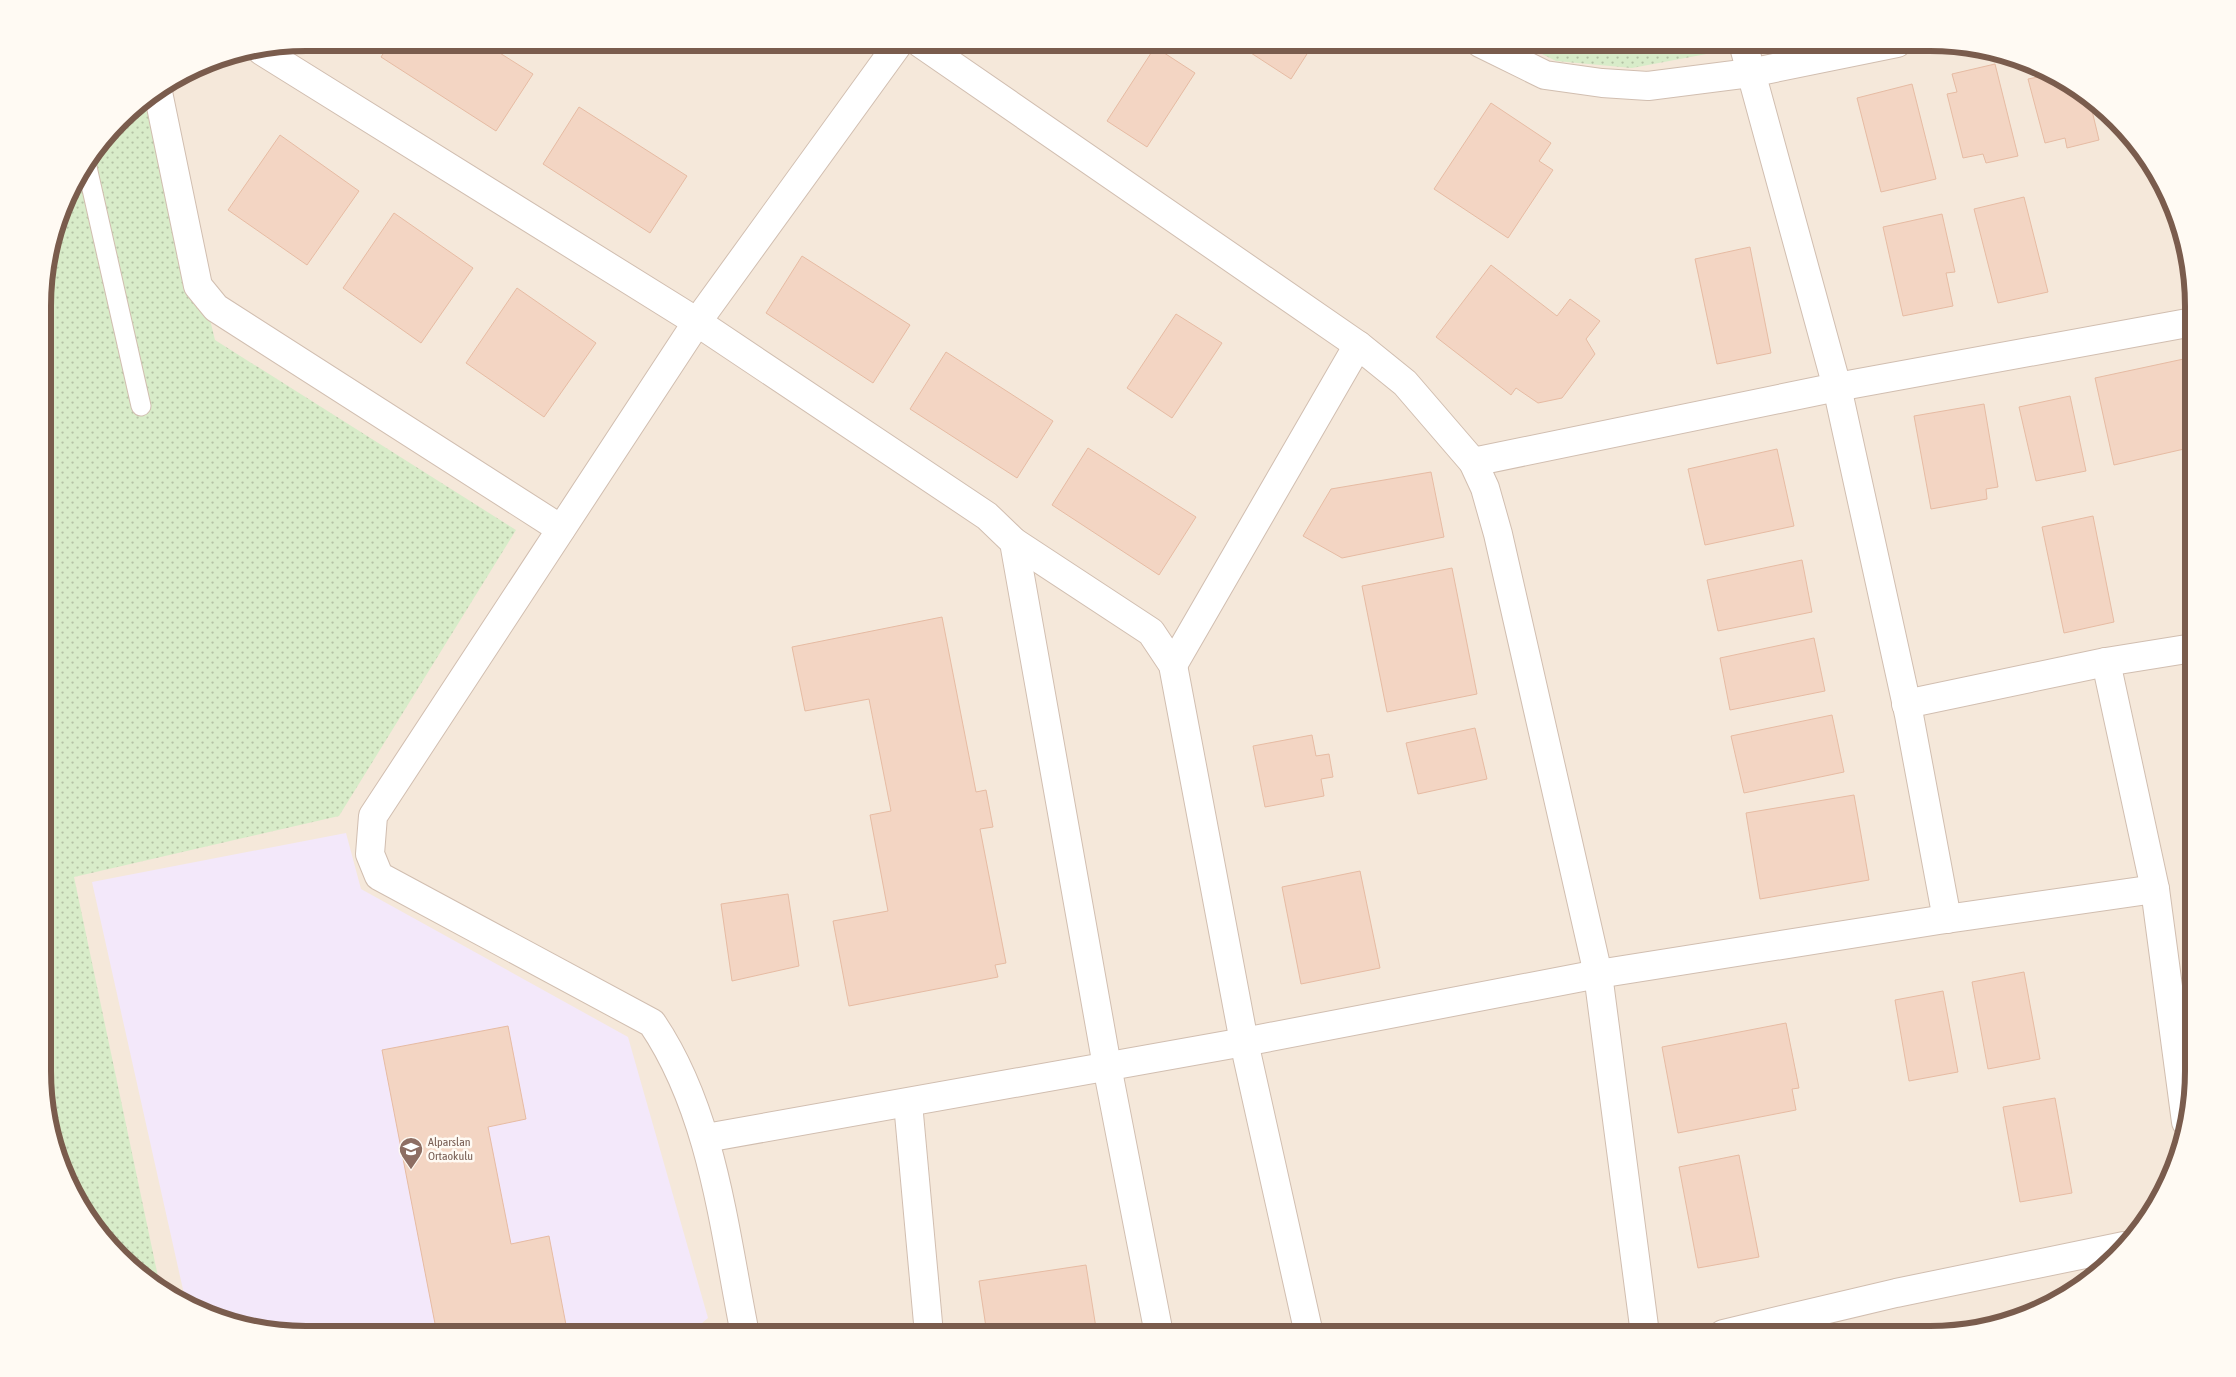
<svg xmlns="http://www.w3.org/2000/svg" width="2236" height="1377" font-family="'Asap Condensed',sans-serif">
  <style>
    .residential { fill: #f5e8da }
    .education { fill: #f3e8fa }
    .grass { fill: url(#grass-dots) }
    .building { fill: #f3d5c3; stroke: #e6bba3 }
    .lines { fill: none; stroke-linecap: round; stroke-linejoin: round }
    .lane-casing { stroke: #d1beb0; stroke-width: 21 }
    .street-casing { stroke: #d1beb0; stroke-width: 30 }
    .lane { stroke: #fff; stroke-width: 19 }
    .street { stroke: #fff; stroke-width: 28 }
    .labels { text-anchor: middle; dominant-baseline: central; stroke-width: 5; stroke-linejoin: round; paint-order: stroke }
    .education-label { font-size: 12px; fill: #785e54; stroke: #fffaf3; text-anchor: start }
    .rim { fill: none; stroke: #7a5c4d; stroke-width: 6 }
  </style>
  <defs>
    <pattern id="grass-dots" width="8" height="8" patternUnits="userSpaceOnUse" patternTransform="scale(1.25)"><rect width="8" height="8" fill="#d8ecc9"/><path d="M2 2h.1M6 6h.1" fill="none" stroke="#b4c2a5" stroke-width="1.8" stroke-linecap="round"/></pattern>
  </defs>
  <rect width="100%" height="100%" fill="#fdf6ec"/>
  <polygon class="residential" points="306,43 1930,43 2014,56 2076,87 2128,132 2158,175 2184,238 2193,289 2193,1088 2180,1155 2149,1217 2104,1269 2061,1299 1998,1325 1947,1334 306,1334 222,1321 160,1290 87,1217 57,1156 45,1105 45,272 70,189 132,108 206,62"/>
  <polygon class="education" points="346,833 361,889 628,1037 708,1318 689,1334 306,1334 222,1321 186,1303 92,882"/>
  <g class="grass">
    <polygon points="1520,43 1715,43 1717,52 1632,68 1556,61"/>
    <polygon points="155,94 215,340 516,530 339,816 74,877 161,1291 87,1217 57,1156 45,1105 45,272 70,189 132,108"/>
  </g>
  <g class="building">
    <polygon points="390,43 484,43 533,74 496,131 381,57"/>
    <polygon points="1257,43 1314,43 1291,79 1251,53"/>
    <polygon points="1155,47 1195,73 1147,147 1107,121"/>
    <polygon points="1995,64 2018,156 1986,163 1983,154 1963,158 1947,94 1957,92 1952,74"/>
    <polygon points="2036,67 2076,87 2089,98 2099,140 2067,148 2065,138 2045,143 2028,79 2038,77"/>
    <polygon points="1912,84 1936,179 1881,192 1857,98"/>
    <polygon points="1491,103 1551,143 1539,161 1553,170 1508,238 1434,189"/>
    <polygon points="579,107 687,176 650,233 543,164"/>
    <polygon points="280,135 359,191 307,265 228,210"/>
    <polygon points="2024,197 2048,292 1998,303 1974,209"/>
    <polygon points="394,213 473,268 421,343 343,288"/>
    <polygon points="1942,214 1955,272 1946,273 1953,306 1903,316 1883,227"/>
    <polygon points="1750,247 1771,353 1717,364 1695,259"/>
    <polygon points="802,256 910,325 873,383 766,313"/>
    <polygon points="1491,265 1557,316 1570,299 1600,321 1586,339 1595,354 1562,398 1538,403 1516,388 1511,395 1436,337"/>
    <polygon points="517,288 596,343 544,417 466,363"/>
    <polygon points="1176,314 1222,343 1172,418 1127,388"/>
    <polygon points="946,352 1053,421 1017,478 910,409"/>
    <polygon points="2193,357 2193,447 2114,465 2095,378"/>
    <polygon points="2070,396 2086,471 2036,481 2019,407"/>
    <polygon points="1984,404 1998,487 1986,489 1987,499 1931,509 1914,416"/>
    <polygon points="1088,448 1196,517 1159,575 1052,505"/>
    <polygon points="1777,449 1794,526 1705,545 1688,469"/>
    <polygon points="1431,472 1444,537 1342,558 1303,536 1331,489"/>
    <polygon points="2093,516 2114,622 2064,633 2042,527"/>
    <polygon points="1802,560 1812,612 1718,631 1707,580"/>
    <polygon points="1452,568 1477,694 1387,712 1362,586"/>
    <polygon points="942,617 976,792 986,790 993,827 980,829 1006,963 995,965 998,977 849,1006 833,921 888,911 870,815 891,811 869,699 805,711 792,647"/>
    <polygon points="1814,638 1825,691 1730,710 1720,658"/>
    <polygon points="2193,687 2193,712 2188,688"/>
    <polygon points="1832,715 1844,772 1744,793 1731,736"/>
    <polygon points="1475,728 1487,779 1418,794 1406,743"/>
    <polygon points="1312,735 1316,756 1329,754 1333,777 1321,779 1324,796 1265,807 1253,746"/>
    <polygon points="1854,795 1869,880 1760,899 1746,813"/>
    <polygon points="1360,871 1380,968 1301,984 1282,887"/>
    <polygon points="788,894 799,966 732,981 721,904"/>
    <polygon points="2024,972 2040,1059 1988,1069 1972,982"/>
    <polygon points="1943,991 1958,1072 1909,1081 1895,1000"/>
    <polygon points="1786,1023 1799,1088 1792,1089 1796,1110 1678,1133 1662,1047"/>
    <polygon points="508,1026 526,1119 488,1127 511,1244 549,1236 567,1330 543,1334 437,1334 382,1050"/>
    <polygon points="2055,1098 2072,1193 2020,1202 2003,1107"/>
    <polygon points="1739,1155 1759,1257 1698,1268 1679,1167"/>
    <polygon points="1086,1265 1096,1328 1054,1334 987,1334 979,1281"/>
  </g>
  <g class="lines">
    <g class="lane-casing">
      <polyline id="lane" points="87,167 141,406"/>
    </g>
    <g class="street-casing">
      <g id="street">
        <polyline points="920,43 1358,345 1405,383 1473,462 1485,488 1498,534 1598,974 1645,1334"/>
        <polyline points="1480,43 1545,75 1602,83 1648,86 1750,73 1897,43"/>
        <polyline points="1743,43 1837,387 1909,715 1947,919"/>
        <polyline points="262,51 697,322 987,516 1014,542 1107,1066 1159,1334"/>
        <polyline points="158,92 198,286 216,308 561,529"/>
        <polyline points="1473,462 1837,387 2193,322"/>
        <polyline points="1014,542 1151,632 1173,665 1244,1042 1309,1334"/>
        <polyline points="2106,662 2155,889 2186,1122"/>
        <polyline points="1173,665 1358,345"/>
        <polyline points="1906,704 2106,662 2193,648"/>
        <polyline points="908,1103 929,1334"/>
        <polyline points="706,1138 1244,1042 1598,974 1939,920 2155,889"/>
        <path d="M 745,1334 C 724,1230 713,1113 652,1023 L 379,876 L 370,854 L 373,816 L 697,322 L 899,43"/>
        <polyline points="1723,1334 1896,1293 2124,1246"/>
      </g>
    </g>
    <use href="#lane" class="lane"/>
    <use href="#street" class="street"/>
  </g>
  <defs>
    <g id="school-pin" transform="scale(1.25)"><path d="M0 17L-7.5 6A9.5 9.5 0 1 1 7.5 6Z" fill="#8d6e63" stroke="#fffaf3"/><path d="M0-5L7-2L0 1L-7-2ZM-4 1L0 2.5L4 1V4Q0 6-4 4Z" fill="#fff"/></g>
  </defs>
  <g fill-rule="evenodd">
    <use href="#school-pin" x="411" y="1149"/>
  </g>
  <g class="labels">
    <g class="education-label">
      <text x="428" y="1142">Alparslan<tspan x="428" dy="14">Ortaokulu</tspan></text>
    </g>
  </g>
  <path d="M0 0H2236V1377H0ZM306 51H1930A255 255 0 0 1 2185 306V1071A255 255 0 0 1 1930 1326H306A255 255 0 0 1 51 1071V306A255 255 0 0 1 306 51Z" fill="#fffaf3" fill-rule="evenodd"/>
  <path class="rim" d="M306 51H1930A255 255 0 0 1 2185 306V1071A255 255 0 0 1 1930 1326H306A255 255 0 0 1 51 1071V306A255 255 0 0 1 306 51Z"/>
</svg>
